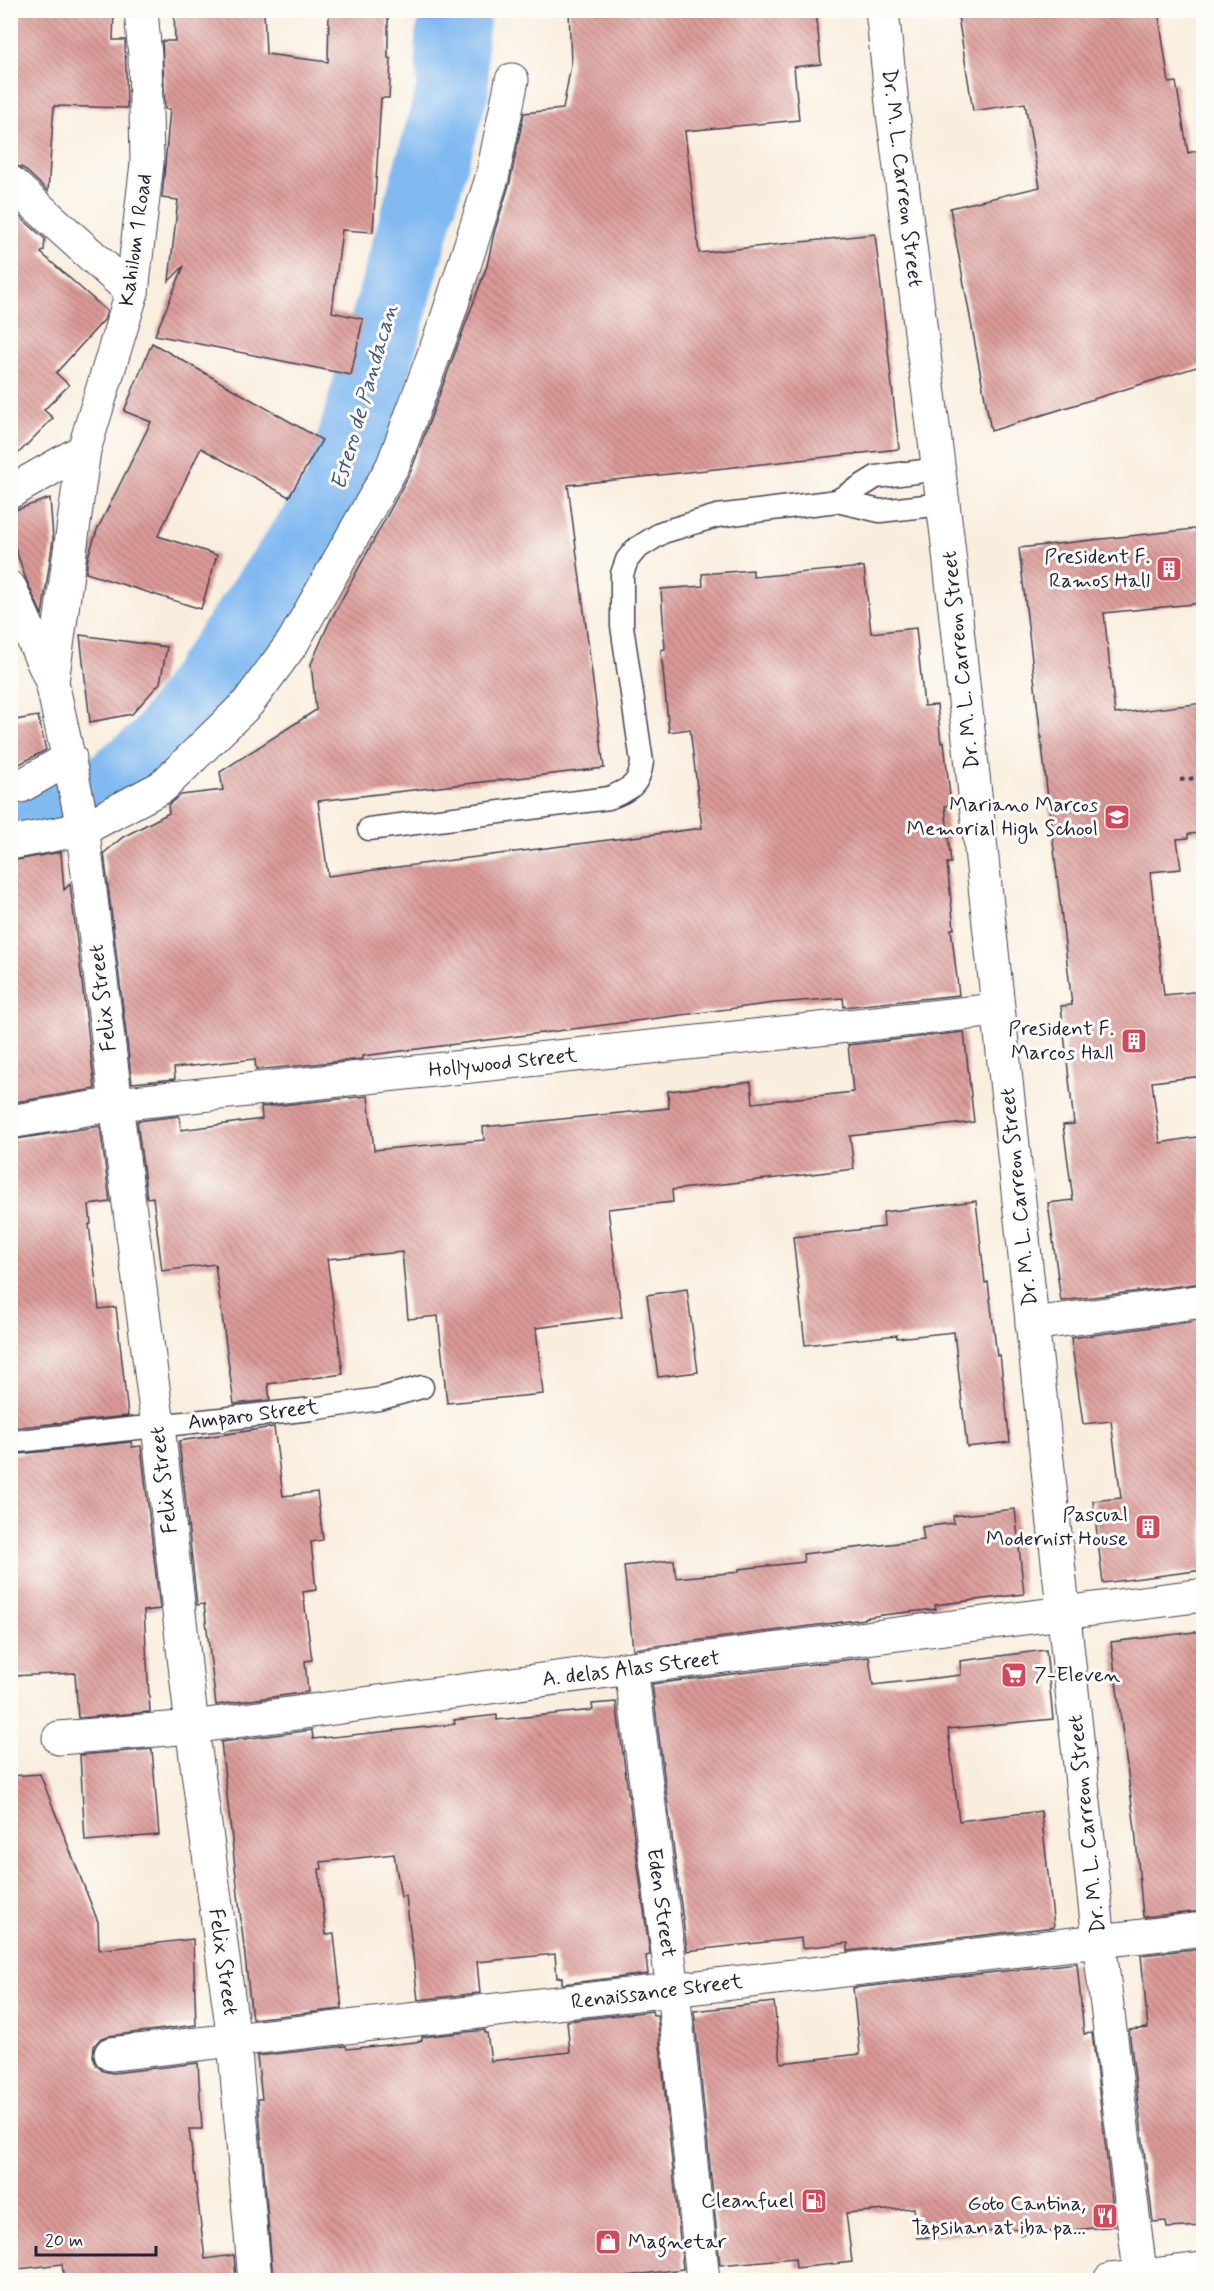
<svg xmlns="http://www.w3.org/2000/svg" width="1214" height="2291" font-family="Mynerve,sans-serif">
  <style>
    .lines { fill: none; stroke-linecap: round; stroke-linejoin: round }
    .river { stroke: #81b9f1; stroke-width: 72 }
    .building { fill: url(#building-back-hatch) }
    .service-casing { stroke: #424153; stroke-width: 25 }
    .pedestrian-casing { stroke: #424153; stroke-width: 35 }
    .minor-casing { stroke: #424153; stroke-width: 35 }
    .secondary-casing { stroke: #424153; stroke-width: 35 }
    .path { stroke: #424153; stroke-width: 4; stroke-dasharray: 4.5 4.5; stroke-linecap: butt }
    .service { stroke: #fff; stroke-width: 22 }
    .pedestrian { stroke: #fff; stroke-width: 33 }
    .minor { stroke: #fff; stroke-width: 33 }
    .secondary { stroke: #fff; stroke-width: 33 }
    .labels { text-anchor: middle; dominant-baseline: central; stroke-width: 6; stroke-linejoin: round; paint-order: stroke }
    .street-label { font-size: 21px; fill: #22223b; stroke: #fdfcf7 }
    .poi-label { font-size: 21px; fill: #22223b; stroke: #fdfcf7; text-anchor: end }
    .water-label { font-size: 22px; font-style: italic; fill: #43577b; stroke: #fdfcf7 }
  </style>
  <defs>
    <pattern id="building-back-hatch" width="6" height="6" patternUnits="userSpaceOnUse" patternTransform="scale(1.5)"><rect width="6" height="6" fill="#db9a97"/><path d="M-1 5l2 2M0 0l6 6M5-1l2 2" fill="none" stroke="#b17d7c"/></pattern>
  </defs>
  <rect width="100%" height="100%" fill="#fdfcf7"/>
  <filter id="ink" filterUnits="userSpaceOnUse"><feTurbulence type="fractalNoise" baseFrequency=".0167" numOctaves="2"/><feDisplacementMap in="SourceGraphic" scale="12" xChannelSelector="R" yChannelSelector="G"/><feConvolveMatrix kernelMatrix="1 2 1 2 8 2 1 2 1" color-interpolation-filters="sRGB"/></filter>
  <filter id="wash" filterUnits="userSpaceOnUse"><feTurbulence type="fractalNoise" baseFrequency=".008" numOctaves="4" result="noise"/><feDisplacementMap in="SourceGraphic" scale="24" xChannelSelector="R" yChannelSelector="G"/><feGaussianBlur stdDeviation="1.35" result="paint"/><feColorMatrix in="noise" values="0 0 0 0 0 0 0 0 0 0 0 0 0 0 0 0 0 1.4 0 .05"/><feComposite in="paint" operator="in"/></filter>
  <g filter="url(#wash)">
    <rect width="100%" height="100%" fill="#f9eede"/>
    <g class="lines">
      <polyline class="river" points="10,816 95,799 160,748 339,491 453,89 451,39 456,10"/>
    </g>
    <g id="blocks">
      <g class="building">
        <polygon points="10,10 114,10 113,40 125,40 127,108 54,106 48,191 23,168 10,164"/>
        <polygon points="174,10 264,10 266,54 328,62 329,10 388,10 388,58 391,59 389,98 381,98 373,232 342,230 332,312 363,319 351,375 155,335 184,266 169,281 178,200 162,198 170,109 165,109 162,41 175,41"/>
        <polygon points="569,10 816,10 821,64 794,67 799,120 685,131 699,253 875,234 899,449 568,485 604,768 318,801 328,876 702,828 690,729 669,732 661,650 665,649 661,589 703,586 702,574 753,570 753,577 864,567 871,633 916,628 924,706 937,705 941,743 944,742 951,805 945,806 951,863 947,863 954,929 951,929 959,995 844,1007 843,998 775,1003 363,1056 363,1059 256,1070 255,1059 174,1068 175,1079 132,1083 104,853 123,837 169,813 168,805 181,795 223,790 220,772 316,710 311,664 328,625 411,471 487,266 494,233 510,182 524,113 563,109 571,65"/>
        <polygon points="957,10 1158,10 1169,83 1176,82 1188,153 1203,149 1203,365 991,431 950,208 1040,187 1025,103 973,111"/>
        <polygon points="10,208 45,239 44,250 41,253 107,311 104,320 56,373 69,385 44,410 53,418 10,462"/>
        <polygon points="152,343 322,440 289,497 201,448 158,536 217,555 201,609 86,573 88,557 97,530 151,422 124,411"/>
        <polygon points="50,498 53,539 42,615 25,577 10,532 10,512"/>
        <polygon points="1203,528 1203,603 1104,613 1115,714 1203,703 1203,833 1188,834 1188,838 1177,839 1181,869 1150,872 1164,995 1203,991 1203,1076 1152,1082 1160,1143 1203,1136 1203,1283 1061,1301 1048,1203 1073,1200 1063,1125 1074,1124 1061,1006 1072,1005 1019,548"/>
        <polygon points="80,635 167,647 160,683 132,714 90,722"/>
        <polygon points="38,716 46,750 10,769 10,721"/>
        <polygon points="61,852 64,890 70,884 95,1089 10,1103 10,861"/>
        <polygon points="964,1032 974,1122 850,1136 854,1169 672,1190 673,1202 608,1209 622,1317 536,1328 543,1394 447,1403 438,1316 408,1319 402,1252 327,1259 343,1374 268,1384 270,1400 234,1404 215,1264 162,1271 153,1197 147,1198 137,1121 179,1116 181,1130 262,1119 261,1107 368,1096 374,1150 484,1140 483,1127 669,1108 668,1091 751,1082 753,1103 853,1092 848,1045"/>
        <polygon points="100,1126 110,1202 89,1205 91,1224 89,1224 99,1309 116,1307 128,1416 10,1428 10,1140"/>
        <polygon points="976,1201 985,1283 988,1282 997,1356 1000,1355 1010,1442 967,1447 954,1332 897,1338 897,1335 805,1345 793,1237 884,1227 883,1212"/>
        <polygon points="687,1289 698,1372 658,1377 647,1295"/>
        <polygon points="1203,1320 1203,1570 1103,1583 1093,1501 1121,1498 1111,1421 1083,1424 1071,1338"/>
        <polygon points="274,1427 283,1496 317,1492 323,1540 311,1542 316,1590 303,1592 312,1660 305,1661 308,1692 216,1705 204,1604 197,1605 179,1441"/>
        <polygon points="131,1442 132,1447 141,1446 160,1609 144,1611 150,1712 78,1718 75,1673 10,1676 10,1455"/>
        <polygon points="1015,1509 1024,1594 935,1605 936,1609 882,1615 864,1618 864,1619 633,1649 624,1566 674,1560 676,1578 739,1572 739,1569 804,1562 803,1554 924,1540 922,1527 954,1523 953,1516"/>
        <polygon points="1203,1631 1203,1911 1143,1917 1135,1829 1111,1642"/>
        <polygon points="1046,1650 1053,1719 948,1729 959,1821 1041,1811 1054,1927 848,1951 848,1943 802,1948 801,1938 687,1951 652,1684 869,1657 873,1685 961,1675 960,1661"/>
        <polygon points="616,1702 650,1955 646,1956 648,1974 562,1984 562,1977 557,1978 555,1954 477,1962 480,1993 418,2000 406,1896 401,1897 394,1854 321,1862 322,1869 319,1869 326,1935 334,1934 342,2009 252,2019 221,1742 312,1730 313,1739 371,1733 455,1724 454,1720 497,1715 497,1720 593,1710 592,1704"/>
        <polygon points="152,1749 159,1835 85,1841 80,1755"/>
        <polygon points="40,1774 98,1922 99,1950 193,1939 196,2025 108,2036 100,2039 94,2046 93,2057 96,2065 103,2071 113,2073 198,2063 202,2129 189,2129 205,2259 234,2255 236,2280 64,2280 62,2264 10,2270 10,1776"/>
        <polygon points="1203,1948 1203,2226 1167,2228 1166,2221 1153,2222 1129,2030 1148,2028 1141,1955"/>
        <polygon points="1077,1963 1084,2034 1092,2033 1115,2226 1020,2235 1019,2229 917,2238 914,2208 846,2213 852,2262 796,2268 795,2258 720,2265 694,2011 774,2002 781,2063 860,2054 853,1988"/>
        <polygon points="652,2011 653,2015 657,2015 683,2269 619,2277 619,2280 273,2280 258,2099 262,2099 257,2056 346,2046 347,2049 416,2042 422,2040 422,2037 485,2030 485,2033 487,2033 491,2061 570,2052 567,2021"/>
      </g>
    </g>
  </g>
  <g filter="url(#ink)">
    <use href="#blocks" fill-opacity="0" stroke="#424153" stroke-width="1.5"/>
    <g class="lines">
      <g class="service-casing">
        <g id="service">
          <polyline points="837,501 876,477 939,469"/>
          <path d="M 369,829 L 609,798 C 630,789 639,786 642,762 L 622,626 L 622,574 L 627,560 L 636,549 L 663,532 L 717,516 L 837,501 L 880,511 L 943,504"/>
          <polyline points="10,1442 312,1409 379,1399 422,1387"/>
        </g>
      </g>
      <g class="pedestrian-casing">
        <polyline id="pedestrian" points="10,788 21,786 70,758"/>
      </g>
      <g class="minor-casing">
        <g id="minor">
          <polyline points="10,182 132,292"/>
          <polyline points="10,492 84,450"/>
          <polyline points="10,588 52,682 81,817 116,1104 158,1426 192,1727 234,2041 255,2280"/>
          <polyline points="52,682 84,450 132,292 147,163 145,56 141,10"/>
          <polyline points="10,843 83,829 162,787 248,703 293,642 393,465 446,322 492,178 512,80"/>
          <polyline points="10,1122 116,1104 997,1010"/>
          <polyline points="1032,1324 1204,1301"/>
          <polyline points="631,1668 673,1990 703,2280"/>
          <polyline points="59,1738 192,1727 631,1668 1204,1595"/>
          <polyline points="111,2054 1204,1929"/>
        </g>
      </g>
      <g class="secondary-casing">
        <g id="secondary">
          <polyline points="882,10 893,113 947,535 1099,1941 1141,2280"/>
          <polyline points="1110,2280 1204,2269"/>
        </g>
      </g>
      <g class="path">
        <polyline points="1180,780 1204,777"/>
        <polyline points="10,2228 12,2221"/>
      </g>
      <use href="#service" class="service"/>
      <use href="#pedestrian" class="pedestrian"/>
      <use href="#minor" class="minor"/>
      <use href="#secondary" class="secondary"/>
    </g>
  </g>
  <defs>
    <g id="building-square" transform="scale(1.35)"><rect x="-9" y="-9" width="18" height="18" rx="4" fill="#d1495b" stroke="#fdfcf7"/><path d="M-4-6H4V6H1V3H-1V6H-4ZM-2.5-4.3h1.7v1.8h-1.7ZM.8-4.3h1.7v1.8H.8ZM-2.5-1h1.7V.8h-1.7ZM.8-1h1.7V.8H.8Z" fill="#fff"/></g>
    <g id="school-square" transform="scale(1.35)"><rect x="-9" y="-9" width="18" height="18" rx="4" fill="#d1495b" stroke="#fdfcf7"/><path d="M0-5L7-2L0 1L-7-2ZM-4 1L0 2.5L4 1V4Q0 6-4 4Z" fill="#fff"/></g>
    <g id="supermarket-square" transform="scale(1.35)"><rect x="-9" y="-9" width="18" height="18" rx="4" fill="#d1495b" stroke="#fdfcf7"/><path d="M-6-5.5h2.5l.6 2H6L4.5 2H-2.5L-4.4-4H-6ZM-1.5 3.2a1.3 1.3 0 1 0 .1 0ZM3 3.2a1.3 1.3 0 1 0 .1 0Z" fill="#fff"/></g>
    <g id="fuel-square" transform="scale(1.35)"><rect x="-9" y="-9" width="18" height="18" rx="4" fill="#d1495b" stroke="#fdfcf7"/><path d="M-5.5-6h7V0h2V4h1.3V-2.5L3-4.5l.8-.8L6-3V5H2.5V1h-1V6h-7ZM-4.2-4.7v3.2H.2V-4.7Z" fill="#fff"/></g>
    <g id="restaurant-square" transform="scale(1.35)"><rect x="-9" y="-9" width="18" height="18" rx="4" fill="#d1495b" stroke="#fdfcf7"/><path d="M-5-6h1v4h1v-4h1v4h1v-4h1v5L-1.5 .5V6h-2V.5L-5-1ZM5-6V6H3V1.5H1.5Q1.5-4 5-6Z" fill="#fff"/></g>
    <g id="shop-square" transform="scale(1.35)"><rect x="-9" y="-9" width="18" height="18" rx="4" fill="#d1495b" stroke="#fdfcf7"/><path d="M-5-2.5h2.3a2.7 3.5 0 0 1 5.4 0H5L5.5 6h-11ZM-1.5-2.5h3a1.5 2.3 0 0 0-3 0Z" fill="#fff"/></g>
  </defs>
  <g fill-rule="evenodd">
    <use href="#building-square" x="1169" y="569"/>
    <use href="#school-square" x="1117" y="817"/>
    <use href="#building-square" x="1134" y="1041"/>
    <use href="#building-square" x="1148" y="1527"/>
    <use href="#supermarket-square" x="1014" y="1675"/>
    <use href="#fuel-square" x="814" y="2201"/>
    <use href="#restaurant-square" x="1105" y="2216"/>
    <use href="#shop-square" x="608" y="2242"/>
  </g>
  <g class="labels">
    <g class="street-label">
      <text transform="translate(902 178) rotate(83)">Dr. M. L. Carreon Street</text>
      <text transform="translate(136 240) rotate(-82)">Kahilom 1 Road</text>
      <text transform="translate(961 660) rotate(-96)">Dr. M. L. Carreon Street</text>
      <text transform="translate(103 998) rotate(-97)">Felix Street</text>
      <text transform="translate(503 1063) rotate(-6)">Hollywood Street</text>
      <text transform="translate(1019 1197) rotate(-96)">Dr. M. L. Carreon Street</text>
      <text transform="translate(253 1415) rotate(-7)">Amparo Street</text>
      <text transform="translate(164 1480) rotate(-97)">Felix Street</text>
      <text transform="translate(631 1669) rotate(-7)">A. delas Alas Street</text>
      <text transform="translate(1087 1824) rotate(-96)">Dr. M. L. Carreon Street</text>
      <text transform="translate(661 1903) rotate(82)">Eden Street</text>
      <text transform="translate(223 1962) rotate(82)">Felix Street</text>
      <text transform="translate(657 1992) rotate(-7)">Renaissance Street</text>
    </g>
    <g class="poi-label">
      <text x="1150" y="557">President F.<tspan x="1150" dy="24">Ramos Hall</tspan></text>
      <text x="1098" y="805">Mariano Marcos<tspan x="1098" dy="24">Memorial High School</tspan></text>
      <text x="1114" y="1029">President F.<tspan x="1114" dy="24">Marcos Hall</tspan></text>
      <text x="1128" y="1515">Pascual<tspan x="1128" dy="24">Modernist House</tspan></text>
      <text x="1034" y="1675" text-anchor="start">7-Eleven</text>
      <text x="794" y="2201">Cleanfuel</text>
      <text x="1086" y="2204">Goto Cantina,<tspan x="1086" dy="24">Tapsihan at iba pa...</tspan></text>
      <text x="628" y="2242" text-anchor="start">Magnetar</text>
    </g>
    <g class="water-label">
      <text transform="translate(365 397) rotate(-74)">Estero de Pandacan</text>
    </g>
  </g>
  <rect width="1214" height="2291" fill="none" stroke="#fdfcf7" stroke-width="36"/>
  <path d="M36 2246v9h120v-9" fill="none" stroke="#22223b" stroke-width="3"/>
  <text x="45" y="2246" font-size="18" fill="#22223b" stroke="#fdfcf7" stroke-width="4.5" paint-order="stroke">20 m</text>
</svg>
